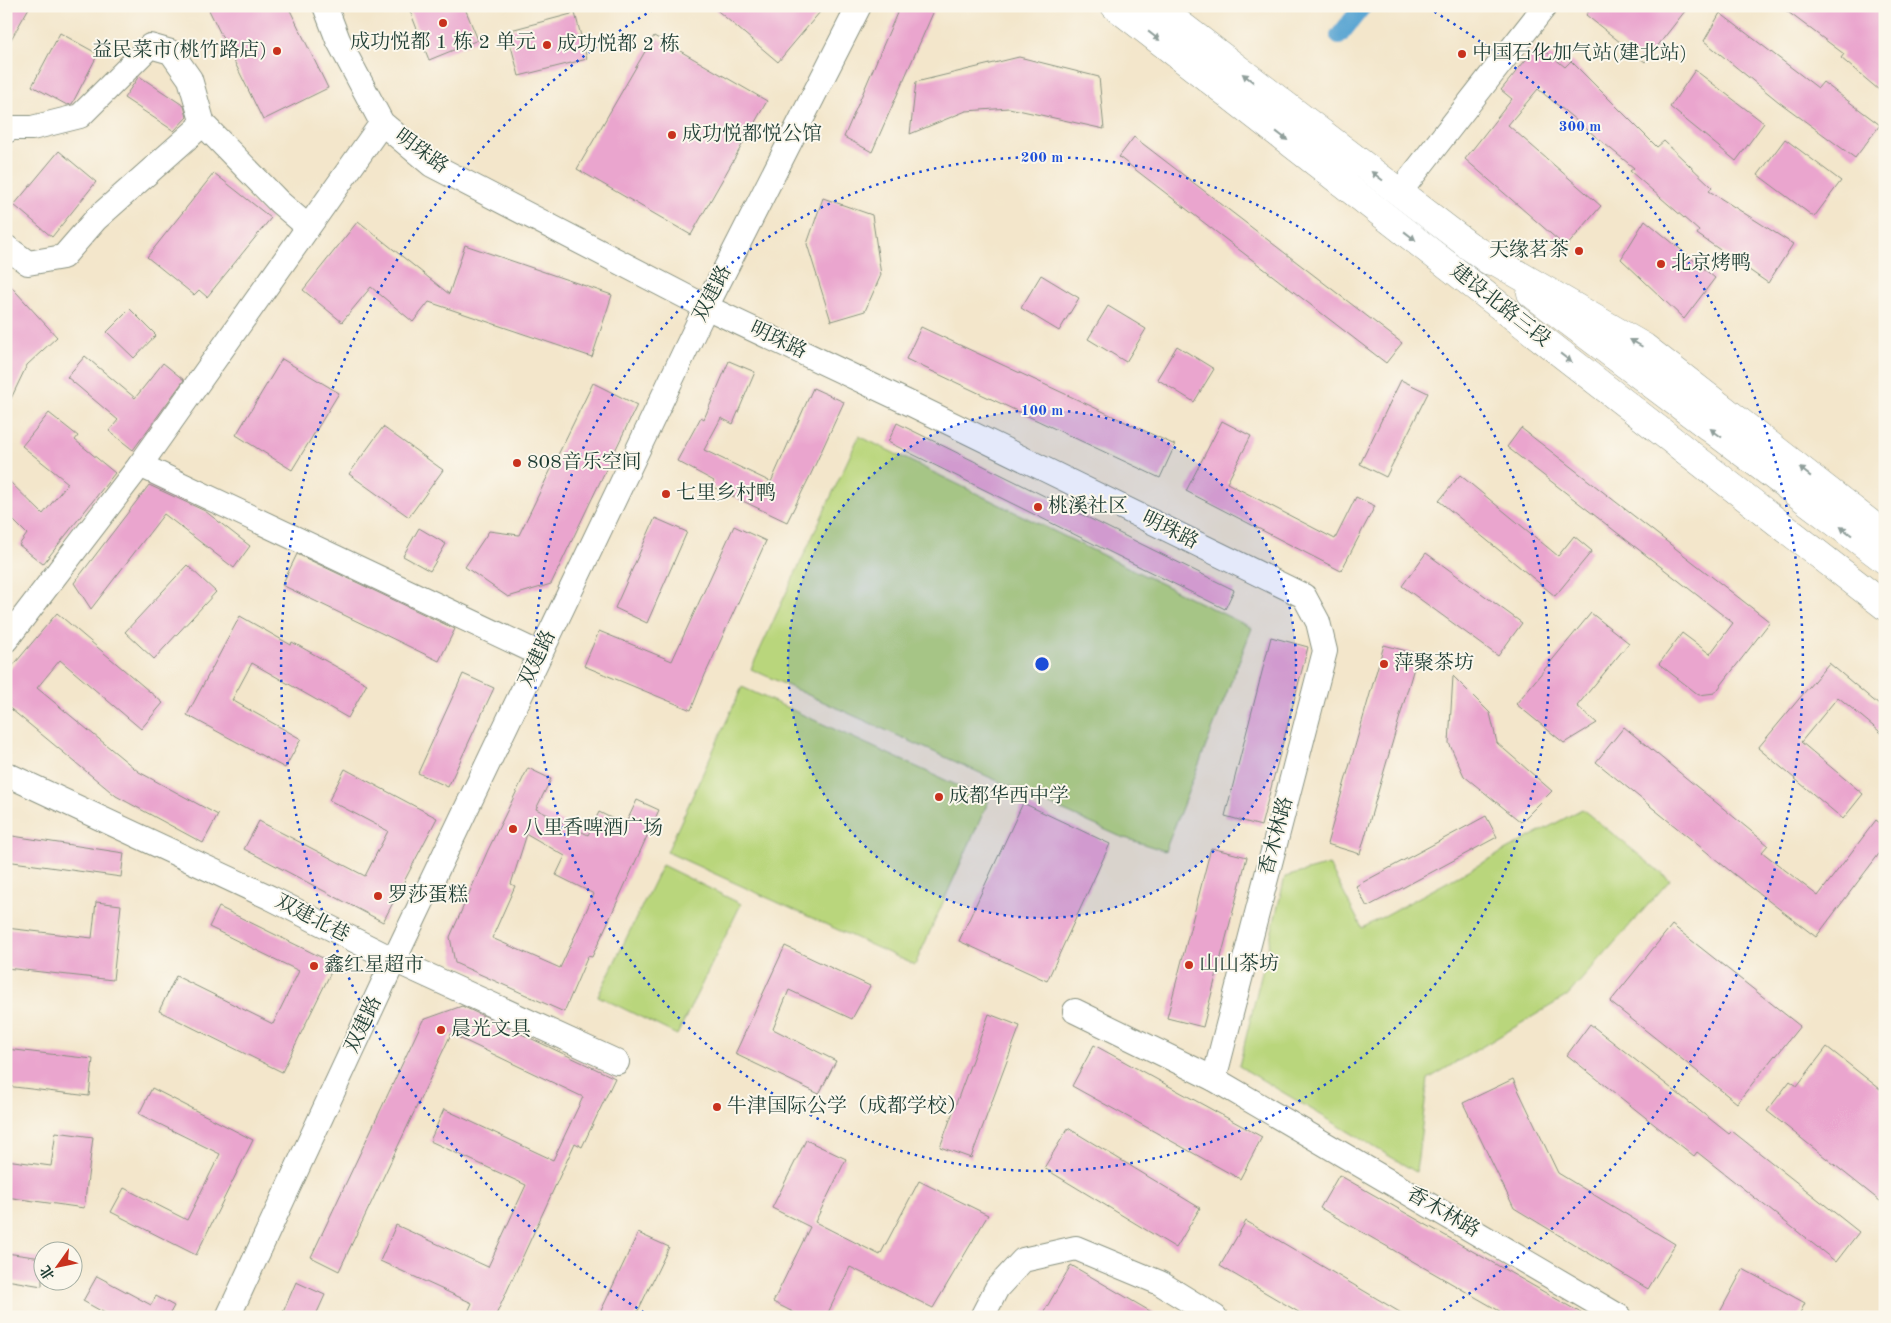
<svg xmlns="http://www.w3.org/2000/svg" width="1891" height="1323" font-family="'Old Standard TT','Noto Serif SC',serif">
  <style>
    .green { fill: #b9d67c; stroke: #6c8a58 }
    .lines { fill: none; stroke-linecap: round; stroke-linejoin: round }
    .canal { stroke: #5aa5d2; stroke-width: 18 }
    .building { fill: #eaa5ce; fill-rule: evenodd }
    .minor-casing { stroke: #899280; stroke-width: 26 }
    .major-casing { stroke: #899280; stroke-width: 29 }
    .highway-casing { stroke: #899280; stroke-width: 29 }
    .minor { stroke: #fff; stroke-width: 24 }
    .major { stroke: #fff; stroke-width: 28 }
    .highway { stroke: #fff; stroke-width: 28 }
    .oneway { fill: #8f9e9a }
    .ring { fill: none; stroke: #1d4ed8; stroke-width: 2.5; stroke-dasharray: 2.5 5 }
    .poi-dot { fill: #c8321e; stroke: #fbf7ec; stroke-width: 2 }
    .labels { text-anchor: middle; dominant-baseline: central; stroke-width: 4; stroke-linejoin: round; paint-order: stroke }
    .poi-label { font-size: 20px; fill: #1f3d34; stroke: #fbf7ec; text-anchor: start }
    .street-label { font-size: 20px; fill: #1f3d34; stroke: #fbf7ec }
    .centre { fill: #1d4ed8; stroke: #fbf7ec; stroke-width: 2.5 }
    .ring-label { font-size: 15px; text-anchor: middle; font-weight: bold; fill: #1d4ed8; stroke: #fbf7ec; stroke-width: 4; stroke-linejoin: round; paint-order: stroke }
  </style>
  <rect width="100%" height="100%" fill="#fbf7ec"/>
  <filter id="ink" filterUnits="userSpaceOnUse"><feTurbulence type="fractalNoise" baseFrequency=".02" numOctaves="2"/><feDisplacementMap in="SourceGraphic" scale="10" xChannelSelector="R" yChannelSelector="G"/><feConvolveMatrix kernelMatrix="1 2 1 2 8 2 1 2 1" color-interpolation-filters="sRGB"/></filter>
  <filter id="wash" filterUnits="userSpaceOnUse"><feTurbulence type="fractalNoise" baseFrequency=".0096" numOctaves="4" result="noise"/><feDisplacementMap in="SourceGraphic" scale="20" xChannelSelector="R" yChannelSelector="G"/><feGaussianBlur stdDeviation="1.12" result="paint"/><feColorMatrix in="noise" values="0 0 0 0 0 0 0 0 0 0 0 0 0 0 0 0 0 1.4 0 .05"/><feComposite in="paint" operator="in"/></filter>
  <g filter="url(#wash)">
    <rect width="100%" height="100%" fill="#f3e6cb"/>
    <g class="green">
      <polygon points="859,436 1252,628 1165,851 1119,836 751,669"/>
      <polygon points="742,687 989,800 915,965 667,852"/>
      <polygon points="1582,809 1670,880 1567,996 1428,1079 1416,1172 1239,1066 1285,877 1329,865 1362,928"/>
      <polygon points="662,865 741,904 677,1035 598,996"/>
    </g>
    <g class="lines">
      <polyline class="canal" points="1339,36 1363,6"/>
    </g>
    <g id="blocks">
      <g class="building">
        <polygon points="6,6 30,6 6,48"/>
        <polygon points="207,6 288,6 328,88 263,120"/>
        <polygon points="408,6 464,6 478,40 429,60"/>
        <polygon points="712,6 825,6 778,62"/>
        <polygon points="900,6 925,6 933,13 872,152 844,137"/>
        <polygon points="1593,6 1689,6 1645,62 1586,15"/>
        <polygon points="1780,6 1885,6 1885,95 1841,58 1844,54"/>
        <polygon points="575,13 587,59 519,76 507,31"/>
        <polygon points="1720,13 1818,88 1823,82 1880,125 1855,158 1779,102 1704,41"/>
        <polygon points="60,33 98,54 72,104 67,105 32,86"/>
        <polygon points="654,36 767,101 691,235 577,169"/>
        <polygon points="1538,45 1565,67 1571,61 1657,147 1664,141 1712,187 1709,191 1793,244 1768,283 1697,234 1699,231 1630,171 1634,168 1538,89 1508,125 1601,206 1566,247 1465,159 1512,99 1501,90"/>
        <polygon points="1019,57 1099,77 1104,129 1009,108 966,111 910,134 916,82"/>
        <polygon points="1695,70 1764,123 1736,161 1670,107"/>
        <polygon points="139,76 184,106 187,117 174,131 124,98"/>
        <polygon points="1134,137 1402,343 1386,363 1119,157"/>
        <polygon points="1785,139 1841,181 1814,217 1758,175"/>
        <polygon points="59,151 96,182 52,237 14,205"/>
        <polygon points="214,173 271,218 207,297 199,290 194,295 147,257"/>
        <polygon points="823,198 872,215 881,275 865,311 831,321 807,244"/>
        <polygon points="1645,220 1715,278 1684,319 1621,259"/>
        <polygon points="358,221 449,294 465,245 612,295 592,357 429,302 413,322 371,287 342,322 303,290"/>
        <polygon points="1041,275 1079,298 1059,331 1021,308"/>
        <polygon points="6,281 57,337 27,365 6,409"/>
        <polygon points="1108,306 1146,329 1126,362 1088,339"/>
        <polygon points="130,309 156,335 134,358 107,332"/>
        <polygon points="921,327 1175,445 1160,478 906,359"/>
        <polygon points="1177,346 1214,369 1194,402 1157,379"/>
        <polygon points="85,356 135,398 163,363 184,380 133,450 109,431 118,420 67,377"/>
        <polygon points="282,359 339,393 292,470 236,435"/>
        <polygon points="729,361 755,372 733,424 721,418 704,450 771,482 813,388 844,402 810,476 787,522 711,486 714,481 677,461 701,417 704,419"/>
        <polygon points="1401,380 1428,393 1386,477 1360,464"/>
        <polygon points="593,383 637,405 551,584 508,597 465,567 489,531 519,535"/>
        <polygon points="49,413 78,436 75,440 115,473 43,564 19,545 27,534 6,513 6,478 43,514 68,483 22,446"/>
        <polygon points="1222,421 1251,436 1227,483 1335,539 1356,497 1375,506 1341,571 1186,491"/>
        <polygon points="897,423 1234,590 1225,609 888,442"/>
        <polygon points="383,427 443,470 409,517 349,474"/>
        <polygon points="1521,428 1770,622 1715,693 1699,695 1659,664 1682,633 1710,654 1733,623 1507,447"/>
        <polygon points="1460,475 1558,556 1574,536 1592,551 1555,596 1439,501"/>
        <polygon points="149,485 205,511 250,546 234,568 164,514 91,609 74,583"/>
        <polygon points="655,518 687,532 647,623 615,608"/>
        <polygon points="734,526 766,541 705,675 691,710 584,666 599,631 672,661"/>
        <polygon points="419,528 446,544 430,571 403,556"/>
        <polygon points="1426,553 1522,623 1498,656 1402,586"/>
        <polygon points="297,554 455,629 439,661 282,585"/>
        <polygon points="187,565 216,592 154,659 125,632"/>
        <polygon points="57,613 163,703 141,729 60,660 37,688 139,772 218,815 203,843 116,796 6,705 6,674"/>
        <polygon points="1591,613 1629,643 1577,706 1597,723 1564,743 1516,704"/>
        <polygon points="240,616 291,645 292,642 367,684 348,718 252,663 232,700 301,739 285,768 187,715"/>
        <polygon points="1271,637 1308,647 1261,826 1225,816"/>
        <polygon points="1384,645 1418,654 1360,854 1327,844"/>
        <polygon points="1829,663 1885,710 1885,736 1838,697 1801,742 1863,794 1843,819 1758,748"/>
        <polygon points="463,674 494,688 448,787 418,773"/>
        <polygon points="1453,676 1490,713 1497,743 1552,791 1521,822 1464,776 1449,743"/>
        <polygon points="1624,727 1768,845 1762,852 1818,896 1876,820 1885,827 1885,846 1816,937 1735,875 1596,762"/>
        <path d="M 528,768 L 551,779 L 536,809 L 588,835 L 599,812 L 625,825 L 637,800 L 659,810 L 592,957 L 588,956 L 564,1012 L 455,963 L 450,937 L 488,850 ZM 527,834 L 565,856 L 556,875 L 594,894 L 560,968 L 492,938 L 515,886 L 511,884 Z"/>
        <polygon points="345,769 437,818 383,922 244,849 259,821 365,876 388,831 329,800"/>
        <polygon points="1023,803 1110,844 1047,981 959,941"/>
        <polygon points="1486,816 1497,837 1367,907 1356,886"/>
        <polygon points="6,835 124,853 121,877 6,861"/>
        <polygon points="1211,848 1247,857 1203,1027 1167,1018"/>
        <polygon points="96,902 121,905 113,980 6,968 6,928 92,938"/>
        <polygon points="219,907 335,964 282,1072 159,1011 176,976 273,1024 299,971 209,927"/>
        <polygon points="1672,925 1800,1026 1776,1056 1775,1055 1737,1103 1610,1002"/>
        <polygon points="785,946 870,986 852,1019 789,990 773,1029 836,1061 819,1094 735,1054"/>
        <polygon points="462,1006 615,1078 582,1147 575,1143 495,1317 466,1317 472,1303 380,1261 396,1225 488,1267 526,1185 430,1141 444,1109 553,1160 583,1097 451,1034 339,1271 311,1257 423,1020"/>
        <polygon points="989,1014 1020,1026 971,1158 940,1147"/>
        <polygon points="1590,1024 1729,1134 1732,1131 1859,1232 1836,1262 1697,1152 1694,1156 1567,1055"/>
        <polygon points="1094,1045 1262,1137 1240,1179 1072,1086"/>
        <polygon points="1827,1047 1885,1093 1885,1205 1767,1111 1790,1081 1797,1086"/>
        <polygon points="6,1049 93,1059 89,1096 6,1086"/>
        <polygon points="1513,1079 1558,1173 1675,1244 1648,1289 1514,1208 1463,1103"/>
        <polygon points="152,1088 253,1140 196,1255 111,1212 124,1188 187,1220 220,1154 139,1114"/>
        <polygon points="1068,1128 1200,1208 1176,1248 1044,1168"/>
        <polygon points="56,1132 93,1137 84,1208 6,1197 6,1160 51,1166"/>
        <polygon points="806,1140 846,1159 815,1222 880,1255 919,1181 988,1215 933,1308 850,1267 826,1317 803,1317 773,1302 810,1227 772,1208"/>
        <polygon points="1339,1175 1588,1317 1510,1317 1320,1208"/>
        <polygon points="1246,1221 1408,1317 1307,1317 1220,1266"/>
        <polygon points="638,1233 669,1247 635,1317 598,1317"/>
        <polygon points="6,1253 42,1258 42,1286 6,1280"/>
        <polygon points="1071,1265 1160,1317 1041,1317"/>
        <polygon points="1743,1269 1805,1303 1798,1317 1729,1317 1720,1312"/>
        <polygon points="97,1276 151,1305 156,1296 174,1306 169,1315 172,1317 112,1317 83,1301"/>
        <polygon points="296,1282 325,1295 315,1317 281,1317"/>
      </g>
    </g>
  </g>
  <g filter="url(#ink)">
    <use href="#blocks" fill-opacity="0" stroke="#899280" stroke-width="1"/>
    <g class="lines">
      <g class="minor-casing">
        <g id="minor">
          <polyline points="325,6 338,40 382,123 432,165 706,307 911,404 1304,596 1318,622 1325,651 1214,1079"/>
          <polyline points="203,124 279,202 308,227"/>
          <polyline points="6,131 12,128 32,128 80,116 150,46 171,52 190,79 203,124 96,219 63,257 28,263 6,247"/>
          <polyline points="1399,193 1545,6"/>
          <polyline points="140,465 540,654"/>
          <polyline points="6,640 140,465 382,123"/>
          <polyline points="6,774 271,898 394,960 617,1062"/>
          <polyline points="1075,1011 1214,1079 1620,1317"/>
          <polyline points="228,1317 394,960 706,307 859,6"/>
          <polyline points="982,1317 997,1288 1023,1260 1076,1248 1160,1283 1215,1317"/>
        </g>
      </g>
      <g class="major-casing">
        <g id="major">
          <polyline points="1115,6 1885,606"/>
          <polyline points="1156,6 1489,261"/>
          <polyline points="1531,293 1885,560"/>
        </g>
      </g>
      <g class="highway-casing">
        <polyline id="highway" points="1469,246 1644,347 1885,535"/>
      </g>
      <use href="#minor" class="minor"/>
      <use href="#major" class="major"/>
      <use href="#highway" class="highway"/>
    </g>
    <defs><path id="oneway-solid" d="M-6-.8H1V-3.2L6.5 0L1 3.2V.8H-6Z" transform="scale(1.25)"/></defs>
    <g class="oneway">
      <use href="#oneway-solid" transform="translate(1154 36) rotate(38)"/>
      <use href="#oneway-solid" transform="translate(1248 78) rotate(-142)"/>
      <use href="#oneway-solid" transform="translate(1282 136) rotate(38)"/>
      <use href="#oneway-solid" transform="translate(1377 176) rotate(-143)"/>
      <use href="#oneway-solid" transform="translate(1410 236) rotate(38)"/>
      <use href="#oneway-solid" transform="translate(1636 343) rotate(-150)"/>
      <use href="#oneway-solid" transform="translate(1566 358) rotate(38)"/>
      <use href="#oneway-solid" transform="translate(1716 433) rotate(-143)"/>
      <use href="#oneway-solid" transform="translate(1805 472) rotate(-142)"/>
      <use href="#oneway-solid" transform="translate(1846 531) rotate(-143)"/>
    </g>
  </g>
  <circle cx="1042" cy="664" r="254" fill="#1d4ed8" fill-opacity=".12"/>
  <g class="ring">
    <circle cx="1042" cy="664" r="254"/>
    <circle cx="1042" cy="664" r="507"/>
    <path d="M650 1316A761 761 0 0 1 656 8M1428 8A761 761 0 0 1 1434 1316"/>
  </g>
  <g class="poi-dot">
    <circle cx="443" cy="23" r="5"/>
    <circle cx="547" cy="45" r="5"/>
    <circle cx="277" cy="51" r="5"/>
    <circle cx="1462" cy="54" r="5"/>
    <circle cx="672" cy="135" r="5"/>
    <circle cx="1579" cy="251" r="5"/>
    <circle cx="1661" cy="264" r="5"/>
    <circle cx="517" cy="463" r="5"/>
    <circle cx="666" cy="494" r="5"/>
    <circle cx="1038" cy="507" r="5"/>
    <circle cx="1384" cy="664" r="5"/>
    <circle cx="939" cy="797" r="5"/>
    <circle cx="513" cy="829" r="5"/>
    <circle cx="378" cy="896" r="5"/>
    <circle cx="1189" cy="965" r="5"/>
    <circle cx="314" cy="966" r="5"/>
    <circle cx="441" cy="1030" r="5"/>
    <circle cx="717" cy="1107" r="5"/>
  </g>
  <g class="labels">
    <g class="poi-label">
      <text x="443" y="43" text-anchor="middle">成功悦都 1 栋 2 单元</text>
      <text x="557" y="45">成功悦都 2 栋</text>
      <text x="267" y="51" text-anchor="end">益民菜市(桃竹路店)</text>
      <text x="1472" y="54">中国石化加气站(建北站)</text>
      <text x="682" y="135">成功悦都悦公馆</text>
      <text x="1569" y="251" text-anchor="end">天缘茗茶</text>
      <text x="1671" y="264">北京烤鸭</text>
      <text x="527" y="463">808音乐空间</text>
      <text x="676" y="494">七里乡村鸭</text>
      <text x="1048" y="507">桃溪社区</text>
      <text x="1394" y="664">萍聚茶坊</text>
      <text x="949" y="797">成都华西中学</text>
      <text x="523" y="829">八里香啤酒广场</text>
      <text x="388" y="896">罗莎蛋糕</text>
      <text x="1199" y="965">山山茶坊</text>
      <text x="324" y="966">鑫红星超市</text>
      <text x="451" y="1030">晨光文具</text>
      <text x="727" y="1107">牛津国际公学（成都学校）</text>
    </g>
    <g class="street-label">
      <text transform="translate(421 152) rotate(36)">明珠路</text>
      <text transform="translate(713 294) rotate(-63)">双建路</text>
      <text transform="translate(1500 306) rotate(38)">建设北路三段</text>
      <text transform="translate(778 341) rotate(25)">明珠路</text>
      <text transform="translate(1170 531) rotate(26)">明珠路</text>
      <text transform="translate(538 659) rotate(-65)">双建路</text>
      <text transform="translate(1277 836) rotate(-75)">香木林路</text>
      <text transform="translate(312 919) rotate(27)">双建北巷</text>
      <text transform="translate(364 1025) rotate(-65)">双建路</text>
      <text transform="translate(1443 1213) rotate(30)">香木林路</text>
    </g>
  </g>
  <circle cx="1042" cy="664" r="8" class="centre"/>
  <g class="ring-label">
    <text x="1580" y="131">300 m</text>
    <text x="1042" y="162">200 m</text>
    <text x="1042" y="415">100 m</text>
  </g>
  <rect width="1891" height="1323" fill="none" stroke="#fbf7ec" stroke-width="25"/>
  <g transform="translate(58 1266) rotate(237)"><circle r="24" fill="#fbf7ec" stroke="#a3ada2"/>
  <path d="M0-4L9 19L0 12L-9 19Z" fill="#c8321e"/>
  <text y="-8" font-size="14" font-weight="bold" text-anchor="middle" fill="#1f3d34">北</text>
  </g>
</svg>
